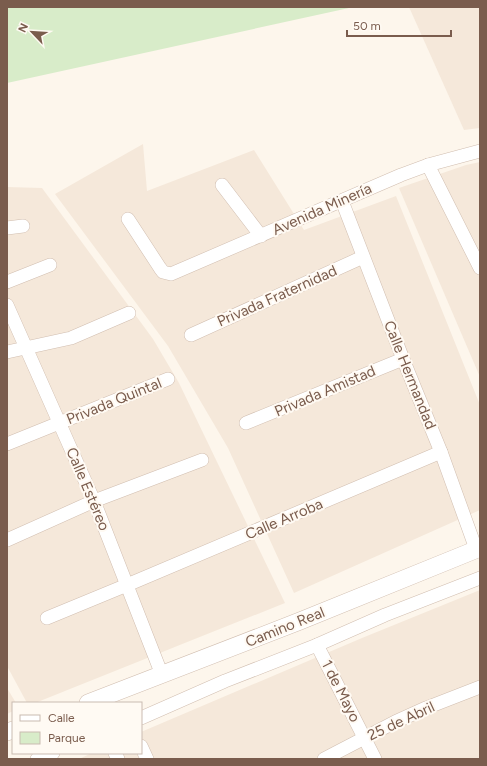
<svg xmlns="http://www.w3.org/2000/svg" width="487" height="766" font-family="Figtree,sans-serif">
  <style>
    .residential { fill: #f5e8da }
    .green { fill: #d8ecc9 }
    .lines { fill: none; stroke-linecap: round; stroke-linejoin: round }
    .minor-casing { stroke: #d1beb0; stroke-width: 14 }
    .tertiary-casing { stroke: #d1beb0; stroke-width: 18 }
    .minor { stroke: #fff; stroke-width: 13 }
    .tertiary { stroke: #fff; stroke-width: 17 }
    .labels { text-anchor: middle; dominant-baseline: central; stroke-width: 4; stroke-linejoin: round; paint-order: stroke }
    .street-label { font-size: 15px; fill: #7a5c4d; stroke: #fffaf3 }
  </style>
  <rect width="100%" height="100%" fill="#fdf6ec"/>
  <g class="residential">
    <polygon points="409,7 480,7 480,128 464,130"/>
    <polygon points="143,144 147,191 254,150 304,230 396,196 480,405 480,510 294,593 228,448 168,346 55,194"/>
    <polygon points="480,162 480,377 399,188 466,165"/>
    <polygon points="7,187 42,188 153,339 179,383 285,603 35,703 27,703 7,666"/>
    <polygon points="480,590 480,759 79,759 92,753 141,753 141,732 362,638"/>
    <polygon points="7,688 16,703 13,703 13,711 7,714"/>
  </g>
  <polygon class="green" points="7,7 350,7 349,8 7,83"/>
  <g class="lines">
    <g class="minor-casing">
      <g id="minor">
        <polyline points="428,165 480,268"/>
        <polyline points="222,185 261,236"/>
        <polyline points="342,201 403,359 441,452 476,549"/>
        <polyline points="128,219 160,268 163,272 171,274 401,175 428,165 480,151"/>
        <polyline points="7,228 23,226"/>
        <polyline points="7,282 50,265"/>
        <polyline points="7,305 94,501 162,675"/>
        <polyline points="191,335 363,257"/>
        <polyline points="7,352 71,338 129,313"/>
        <polyline points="246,423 403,359"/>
        <polyline points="7,444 168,379"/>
        <polyline points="7,540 94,501 202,460"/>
        <polyline points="47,618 127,585 441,452"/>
        <polyline points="317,645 375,759"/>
        <polyline points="141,718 225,681 317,645 385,615 480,578"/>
        <polyline points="141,746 147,759"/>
        <polyline points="115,753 118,759"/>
        <polyline points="37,759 53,753"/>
        <polyline points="324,759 395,722 426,708 480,687"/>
      </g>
    </g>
    <g class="tertiary-casing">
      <g id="tertiary">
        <polyline points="88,703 300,621 480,548"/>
        <polyline points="7,732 13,730"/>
      </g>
    </g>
    <use href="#minor" class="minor"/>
    <use href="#tertiary" class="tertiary"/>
  </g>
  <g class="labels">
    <g class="street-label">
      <text transform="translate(322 209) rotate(-24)">Avenida Minería</text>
      <text transform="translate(277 296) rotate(-24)">Privada Fraternidad</text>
      <text transform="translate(410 375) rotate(68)">Calle Hermandad</text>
      <text transform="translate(325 391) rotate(-23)">Privada Amistad</text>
      <text transform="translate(114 401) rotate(-22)">Privada Quintal</text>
      <text transform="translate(88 489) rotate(67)">Calle Estéreo</text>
      <text transform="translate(284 519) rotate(-23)">Calle Arroba</text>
      <text transform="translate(285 627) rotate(-22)">Camino Real</text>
      <text transform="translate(341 691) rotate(63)">1 de Mayo</text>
      <text transform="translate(401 721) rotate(-25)">25 de Abril</text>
    </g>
  </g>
  <rect width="487" height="766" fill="none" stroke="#7a5c4d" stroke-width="16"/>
  <rect x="12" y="702" width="130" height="52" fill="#fffaf3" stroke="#cabbb1"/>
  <rect x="20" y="715" width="20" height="6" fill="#ffffff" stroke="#cabbb1"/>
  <text x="48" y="722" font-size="12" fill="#7a5c4d">Calle</text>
  <rect x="20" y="732" width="20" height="12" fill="#d8ecc9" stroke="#cabbb1"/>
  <text x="48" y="742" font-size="12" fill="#7a5c4d">Parque</text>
  <g transform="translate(32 32) rotate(295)" stroke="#fffaf3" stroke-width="3" paint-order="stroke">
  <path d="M0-3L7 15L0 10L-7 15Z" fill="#7a5c4d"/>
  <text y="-6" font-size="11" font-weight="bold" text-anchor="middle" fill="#7a5c4d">N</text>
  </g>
  <path d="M347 30v6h104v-6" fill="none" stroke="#7a5c4d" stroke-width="2"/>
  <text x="353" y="30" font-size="12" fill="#7a5c4d" stroke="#fffaf3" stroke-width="3" paint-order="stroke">50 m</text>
</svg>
